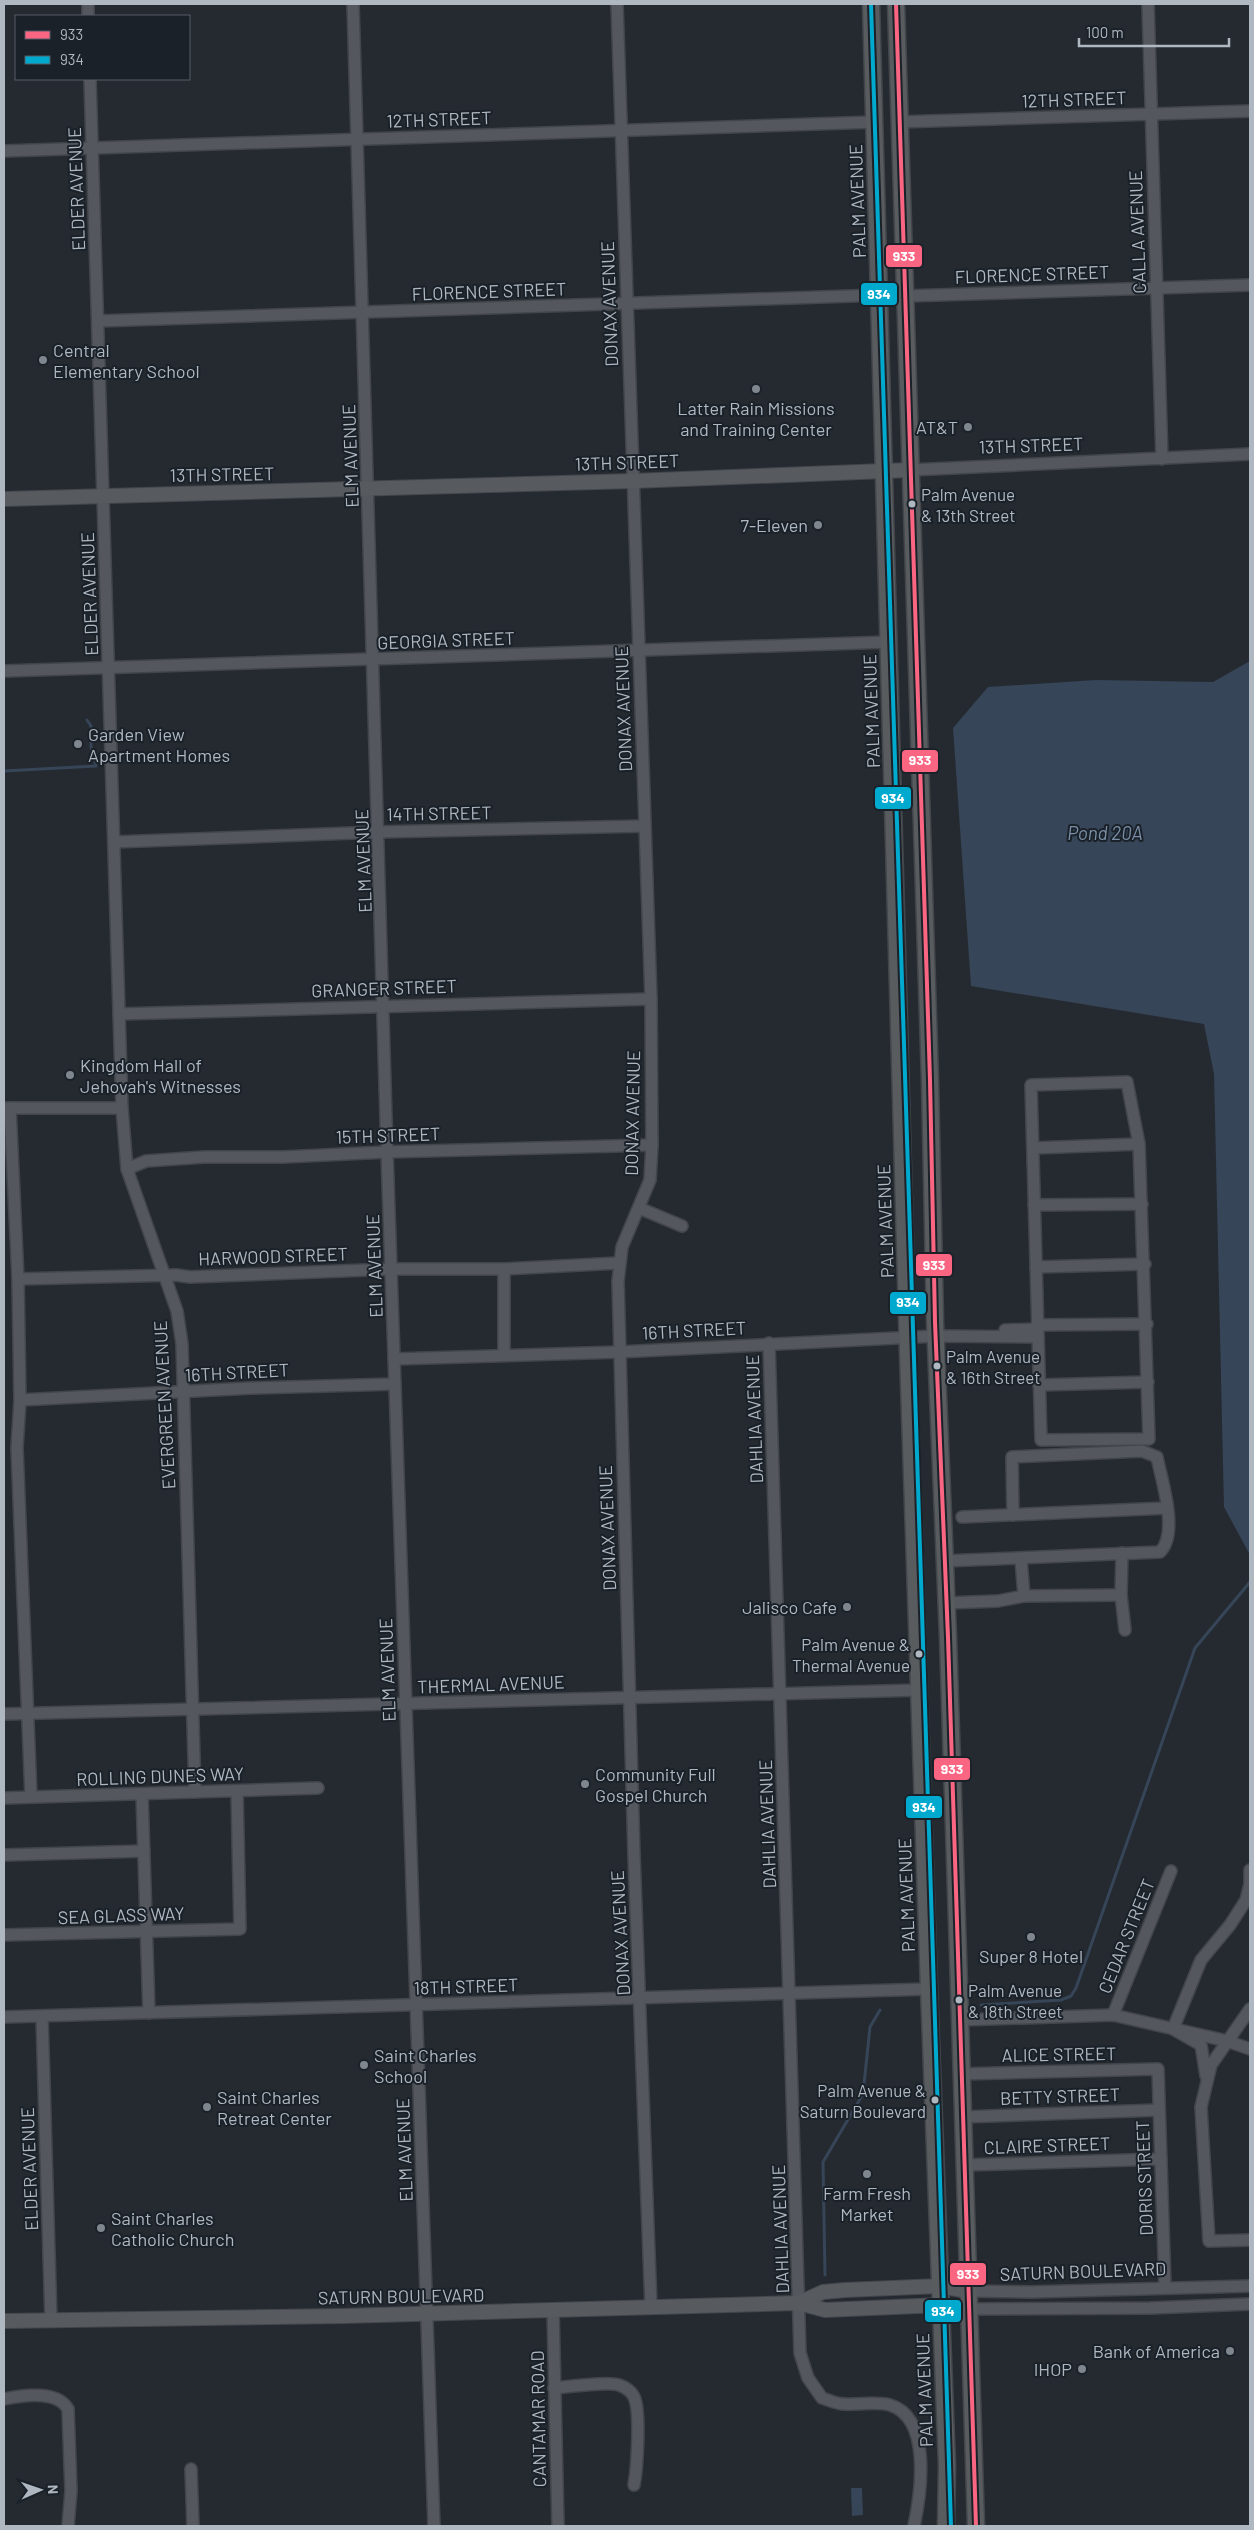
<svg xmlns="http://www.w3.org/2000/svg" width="1254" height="2530" font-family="Barlow,sans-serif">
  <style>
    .water { fill: #364558 }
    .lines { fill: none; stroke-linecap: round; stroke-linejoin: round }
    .stream { stroke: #364558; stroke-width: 3 }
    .minor-casing { stroke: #42464b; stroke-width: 14 }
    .major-casing { stroke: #43474d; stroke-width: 16 }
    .highway-casing { stroke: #42464b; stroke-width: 19 }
    .minor { stroke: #54585e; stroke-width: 11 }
    .major { stroke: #575b5f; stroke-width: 14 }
    .highway { stroke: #595c5f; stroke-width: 16 }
    .bus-1-casing { stroke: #1a2129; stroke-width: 8 }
    .bus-2-casing { stroke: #1a2129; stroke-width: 8 }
    .bus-1 { stroke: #fa6682; stroke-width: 4 }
    .bus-2 { stroke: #00a9ce; stroke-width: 4 }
    .poi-dot { fill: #7f868e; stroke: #1a2129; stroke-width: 2 }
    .bus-dot { fill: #afb7c1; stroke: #1a2129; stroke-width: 2 }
    .labels { text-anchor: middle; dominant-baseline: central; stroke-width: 4; stroke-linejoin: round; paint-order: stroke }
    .bus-label { font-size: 17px; fill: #afb7c1; stroke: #1a2129; text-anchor: start }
    .street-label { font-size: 18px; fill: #afb7c1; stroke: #1a2129 }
    .poi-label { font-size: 18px; fill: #afb7c1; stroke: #1a2129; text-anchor: start }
    .water-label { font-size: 19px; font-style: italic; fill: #7a8ea7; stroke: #1a2129 }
    .line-badge { stroke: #1a2129; stroke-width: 2 }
    .badge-label { font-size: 14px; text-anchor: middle; font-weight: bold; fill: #fff }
  </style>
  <rect width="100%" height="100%" fill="#252a30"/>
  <g class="water">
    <polygon points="1250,661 1250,1555 1224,1507 1214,1074 1204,1024 971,986 953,728 988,687 1096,680 1213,682"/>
    <polygon points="851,2488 862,2488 863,2515 852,2516"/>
  </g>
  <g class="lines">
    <g class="stream">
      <polyline points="4,771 96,766 91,747 91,726 87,720"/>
      <polyline points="981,2005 1061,2000 1071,1996 1076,1988 1195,1648 1250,1582"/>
      <polyline points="825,2275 823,2162 863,2094 870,2027 880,2010"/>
    </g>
    <g class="minor-casing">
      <g id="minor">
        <polyline points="88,4 88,16"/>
        <polyline points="353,4 387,1152 434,2526"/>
        <polyline points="617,4 651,999 652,1145 650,1180 622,1247 618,1281 634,1855 651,2307"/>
        <polyline points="1148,4 1162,459"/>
        <polyline points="90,79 122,1108 127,1169 177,1311 182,1344 195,1792"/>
        <polyline points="899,122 1250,111"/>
        <polyline points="4,151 875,122"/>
        <polyline points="905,296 1250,285"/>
        <polyline points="98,321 880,295"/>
        <polyline points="910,470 1250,454"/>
        <polyline points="4,671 889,642"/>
        <polyline points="114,842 379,832 645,826"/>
        <polyline points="119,1014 651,999"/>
        <polygon points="1127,1082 1139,1144 1149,1439 1041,1440 1031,1085"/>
        <polyline points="4,1108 122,1108"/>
        <polyline points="10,1108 18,1279 20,1400 17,1448 31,1797"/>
        <polyline points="1033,1148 1139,1144"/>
        <polyline points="127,1169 146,1161 204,1157 283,1157 387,1152 652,1145"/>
        <polyline points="1034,1205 1142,1204"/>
        <polyline points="639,1208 682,1226"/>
        <polyline points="1036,1267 1145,1264"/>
        <polyline points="504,1269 504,1355"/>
        <polyline points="18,1279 176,1275 190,1277 391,1269 504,1269 619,1263"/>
        <polyline points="1037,1325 1147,1324"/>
        <polyline points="1005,1330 1038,1329"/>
        <path d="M 769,1343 L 800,2353 L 808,2378 L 822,2398 C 829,2400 836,2404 844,2404 C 859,2405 875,2401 890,2405 C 932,2418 921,2493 914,2526"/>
        <polyline points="394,1359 619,1352 936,1336 1038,1337"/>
        <polyline points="1039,1385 1148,1382"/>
        <polyline points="20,1400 252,1388 395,1384"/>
        <polyline points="962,1517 1167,1508"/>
        <polyline points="1122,1553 1121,1595 1125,1630"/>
        <polyline points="1021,1559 1024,1596"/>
        <path d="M 944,1561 L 1160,1552 C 1179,1533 1162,1482 1157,1457 L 1142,1451 L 1012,1457 L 1013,1515"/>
        <polyline points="946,1603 998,1601 1024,1596 1121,1595"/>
        <polyline points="4,1714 920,1690"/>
        <polyline points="142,1794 149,2013"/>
        <polyline points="4,1798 318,1788"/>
        <polyline points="4,1855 144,1851"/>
        <polyline points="4,1935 240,1929 237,1791"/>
        <polyline points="1250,2009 1211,2065 1201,2107 1209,2241 1250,2240"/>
        <polyline points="1113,2015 1171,1871"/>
        <polyline points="42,2016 51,2321"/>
        <polyline points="4,2017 929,1989"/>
        <polyline points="960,2020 1113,2015 1227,2041 1250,2049"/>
        <polyline points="961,2074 1158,2069 1165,2287"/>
        <polyline points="1206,2076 1201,2045 1173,2029 1201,1960 1230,1925 1246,1900 1250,1884 1250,1870"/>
        <polyline points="963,2117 1159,2110"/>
        <polyline points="965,2165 1161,2159"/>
        <polyline points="968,2291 1031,2292 1250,2286"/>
        <polyline points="968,2309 1150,2308 1250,2304"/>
        <polyline points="553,2310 558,2526"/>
        <path d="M 554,2388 C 567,2387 609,2381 619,2385 C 625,2387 631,2391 634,2397 C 641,2411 637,2469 634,2485"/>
        <path d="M 4,2399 C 23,2395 57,2390 68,2409 L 71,2491 L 68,2526"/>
        <polyline points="191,2469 193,2526"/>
      </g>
    </g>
    <g class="major-casing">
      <g id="major">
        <polyline points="4,499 633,481 910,470"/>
        <polyline points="799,2303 823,2292 845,2290 940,2286 968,2291"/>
        <polyline points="4,2321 344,2316 799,2303 825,2310 940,2305 968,2309"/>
      </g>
    </g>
    <g class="highway-casing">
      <g id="highway">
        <polyline points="871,4 908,1353 929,1989 947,2466 946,2526"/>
        <polyline points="896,4 930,1080 935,1322 948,1637 976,2526"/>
      </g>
    </g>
    <use href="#minor" class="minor"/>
    <use href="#major" class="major"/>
    <use href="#highway" class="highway"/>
    <g class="bus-1-casing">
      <polyline id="bus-1" points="896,4 930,1080 935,1322 948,1637 976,2526"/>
    </g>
    <g class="bus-2-casing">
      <path id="bus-2" d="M 871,4 C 894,845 917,1686 951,2526"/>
    </g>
    <use href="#bus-1" class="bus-1"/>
    <use href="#bus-2" class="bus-2"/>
  </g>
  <g class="poi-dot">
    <circle cx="43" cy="360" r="5"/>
    <circle cx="756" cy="389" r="5"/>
    <circle cx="968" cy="427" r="5"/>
    <circle cx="818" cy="525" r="5"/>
    <circle cx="78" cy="744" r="5"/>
    <circle cx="70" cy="1075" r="5"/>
    <circle cx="847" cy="1607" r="5"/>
    <circle cx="585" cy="1784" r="5"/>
    <circle cx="1031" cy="1937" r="5"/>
    <circle cx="364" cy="2065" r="5"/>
    <circle cx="207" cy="2107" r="5"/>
    <circle cx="867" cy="2174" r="5"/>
    <circle cx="101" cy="2228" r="5"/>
    <circle cx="1230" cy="2351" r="5"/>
    <circle cx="1082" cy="2369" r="5"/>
  </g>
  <g class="bus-dot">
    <circle cx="912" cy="504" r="4.5"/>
    <circle cx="937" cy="1366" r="4.5"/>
    <circle cx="919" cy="1654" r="4.5"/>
    <circle cx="959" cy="2000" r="4.5"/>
    <circle cx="935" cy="2100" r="4.5"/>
  </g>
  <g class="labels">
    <g class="bus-label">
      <text x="921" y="494">Palm Avenue<tspan x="921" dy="21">&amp; 13th Street</tspan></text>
      <text x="946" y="1356">Palm Avenue<tspan x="946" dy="21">&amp; 16th Street</tspan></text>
      <text x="910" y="1644" text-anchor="end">Palm Avenue &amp;<tspan x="910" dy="21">Thermal Avenue</tspan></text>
      <text x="968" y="1990">Palm Avenue<tspan x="968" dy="21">&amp; 18th Street</tspan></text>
      <text x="926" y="2090" text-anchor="end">Palm Avenue &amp;<tspan x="926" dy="21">Saturn Boulevard</tspan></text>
    </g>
    <g class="street-label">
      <text transform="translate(1074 99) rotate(-2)">12TH STREET</text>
      <text transform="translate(439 119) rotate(-2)">12TH STREET</text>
      <text transform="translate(76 189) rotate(-92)">ELDER AVENUE</text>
      <text transform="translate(857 201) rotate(-92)">PALM AVENUE</text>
      <text transform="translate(1137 232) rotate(-92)">CALLA AVENUE</text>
      <text transform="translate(1032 274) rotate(-2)">FLORENCE STREET</text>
      <text transform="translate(489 291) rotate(-2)">FLORENCE STREET</text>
      <text transform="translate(609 304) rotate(-92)">DONAX AVENUE</text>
      <text transform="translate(1031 445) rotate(-2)">13TH STREET</text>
      <text transform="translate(350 456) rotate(-92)">ELM AVENUE</text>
      <text transform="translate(627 462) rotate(-2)">13TH STREET</text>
      <text transform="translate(222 474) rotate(-1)">13TH STREET</text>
      <text transform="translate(89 594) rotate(-92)">ELDER AVENUE</text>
      <text transform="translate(446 640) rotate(-2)">GEORGIA STREET</text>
      <text transform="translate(623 709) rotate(-92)">DONAX AVENUE</text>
      <text transform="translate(871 711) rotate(-92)">PALM AVENUE</text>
      <text transform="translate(439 813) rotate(-1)">14TH STREET</text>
      <text transform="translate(363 861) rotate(-92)">ELM AVENUE</text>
      <text transform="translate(384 988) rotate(-2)">GRANGER STREET</text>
      <text transform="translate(632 1113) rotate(-89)">DONAX AVENUE</text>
      <text transform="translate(388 1135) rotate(-2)">15TH STREET</text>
      <text transform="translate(885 1221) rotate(-92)">PALM AVENUE</text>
      <text transform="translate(273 1256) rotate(-2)">HARWOOD STREET</text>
      <text transform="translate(374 1266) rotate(-92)">ELM AVENUE</text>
      <text transform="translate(694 1330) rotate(-3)">16TH STREET</text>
      <text transform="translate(237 1372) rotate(-3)">16TH STREET</text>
      <text transform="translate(164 1405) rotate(-93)">EVERGREEN AVENUE</text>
      <text transform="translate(754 1419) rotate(-92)">DAHLIA AVENUE</text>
      <text transform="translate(607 1528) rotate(-92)">DONAX AVENUE</text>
      <text transform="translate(387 1670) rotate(-92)">ELM AVENUE</text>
      <text transform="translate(491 1684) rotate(-2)">THERMAL AVENUE</text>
      <text transform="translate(160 1776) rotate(-2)">ROLLING DUNES WAY</text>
      <text transform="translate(767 1824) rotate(-92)">DAHLIA AVENUE</text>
      <text transform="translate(906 1895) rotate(-92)">PALM AVENUE</text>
      <text transform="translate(121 1915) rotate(-2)">SEA GLASS WAY</text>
      <text transform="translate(620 1933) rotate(-93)">DONAX AVENUE</text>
      <text transform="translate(1126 1936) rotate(-68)">CEDAR STREET</text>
      <text transform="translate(466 1986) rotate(-2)">18TH STREET</text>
      <text transform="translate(1059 2054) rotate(-1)">ALICE STREET</text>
      <text transform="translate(1060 2096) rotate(-2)">BETTY STREET</text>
      <text transform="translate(1047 2145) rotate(-2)">CLAIRE STREET</text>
      <text transform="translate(404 2150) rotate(-92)">ELM AVENUE</text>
      <text transform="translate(29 2169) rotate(-92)">ELDER AVENUE</text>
      <text transform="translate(1144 2178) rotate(-92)">DORIS STREET</text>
      <text transform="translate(780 2229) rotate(-92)">DAHLIA AVENUE</text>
      <text transform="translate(1083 2271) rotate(-2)">SATURN BOULEVARD</text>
      <text transform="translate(401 2296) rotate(-1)">SATURN BOULEVARD</text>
      <text transform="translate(924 2390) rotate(-92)">PALM AVENUE</text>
      <text transform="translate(538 2419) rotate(-91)">CANTAMAR ROAD</text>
    </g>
    <g class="poi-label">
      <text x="53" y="350">Central<tspan x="53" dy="21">Elementary School</tspan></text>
      <text x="756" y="408" text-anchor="middle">Latter Rain Missions<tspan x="756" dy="21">and Training Center</tspan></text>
      <text x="958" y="427" text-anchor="end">AT&amp;T</text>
      <text x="808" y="525" text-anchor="end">7-Eleven</text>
      <text x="88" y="734">Garden View<tspan x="88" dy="21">Apartment Homes</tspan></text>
      <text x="80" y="1065">Kingdom Hall of<tspan x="80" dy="21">Jehovah's Witnesses</tspan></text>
      <text x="837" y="1607" text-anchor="end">Jalisco Cafe</text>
      <text x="595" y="1774">Community Full<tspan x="595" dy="21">Gospel Church</tspan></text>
      <text x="1031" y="1956" text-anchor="middle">Super 8 Hotel</text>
      <text x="374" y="2055">Saint Charles<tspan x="374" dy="21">School</tspan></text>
      <text x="217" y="2097">Saint Charles<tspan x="217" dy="21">Retreat Center</tspan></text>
      <text x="867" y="2193" text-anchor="middle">Farm Fresh<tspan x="867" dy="21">Market</tspan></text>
      <text x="111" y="2218">Saint Charles<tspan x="111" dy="21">Catholic Church</tspan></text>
      <text x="1220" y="2351" text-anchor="end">Bank of America</text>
      <text x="1072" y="2369" text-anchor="end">IHOP</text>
    </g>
    <g class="water-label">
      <text x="1105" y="832">Pond 20A</text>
    </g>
  </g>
  <g class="line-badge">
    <rect x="885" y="244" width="38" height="24" rx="5" fill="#fa6682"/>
    <rect x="860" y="282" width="38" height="24" rx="5" fill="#00a9ce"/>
    <rect x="901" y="749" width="38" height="24" rx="5" fill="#fa6682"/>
    <rect x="874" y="786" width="38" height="24" rx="5" fill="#00a9ce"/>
    <rect x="915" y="1253" width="38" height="24" rx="5" fill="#fa6682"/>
    <rect x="889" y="1291" width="38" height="24" rx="5" fill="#00a9ce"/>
    <rect x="933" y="1757" width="38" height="24" rx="5" fill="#fa6682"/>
    <rect x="905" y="1795" width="38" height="24" rx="5" fill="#00a9ce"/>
    <rect x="949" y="2262" width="38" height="24" rx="5" fill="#fa6682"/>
    <rect x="924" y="2299" width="38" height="24" rx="5" fill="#00a9ce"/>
  </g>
  <g class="badge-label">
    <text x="904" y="261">933</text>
    <text x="879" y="299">934</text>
    <text x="920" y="765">933</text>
    <text x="893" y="803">934</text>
    <text x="934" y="1270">933</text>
    <text x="908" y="1307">934</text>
    <text x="952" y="1774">933</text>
    <text x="924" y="1812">934</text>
    <text x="968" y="2279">933</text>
    <text x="943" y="2316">934</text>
  </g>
  <rect width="1254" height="2530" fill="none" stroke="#afb7c1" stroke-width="10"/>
  <rect x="15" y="15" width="175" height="65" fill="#1a2129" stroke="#565d66"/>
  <rect x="25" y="31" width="25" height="8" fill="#fa6682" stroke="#565d66"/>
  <text x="60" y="40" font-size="15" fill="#afb7c1">933</text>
  <rect x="25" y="56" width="25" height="8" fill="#00a9ce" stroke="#565d66"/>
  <text x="60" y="65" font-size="15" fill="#afb7c1">934</text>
  <g transform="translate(40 2490) rotate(88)" stroke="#1a2129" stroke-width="4" paint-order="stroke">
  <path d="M0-4L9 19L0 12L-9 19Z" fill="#afb7c1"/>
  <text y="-8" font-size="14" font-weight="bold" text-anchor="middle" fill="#afb7c1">N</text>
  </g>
  <path d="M1079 38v8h150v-8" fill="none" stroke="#afb7c1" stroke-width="2.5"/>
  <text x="1086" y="38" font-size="15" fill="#afb7c1" stroke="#1a2129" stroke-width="4" paint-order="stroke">100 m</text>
</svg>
